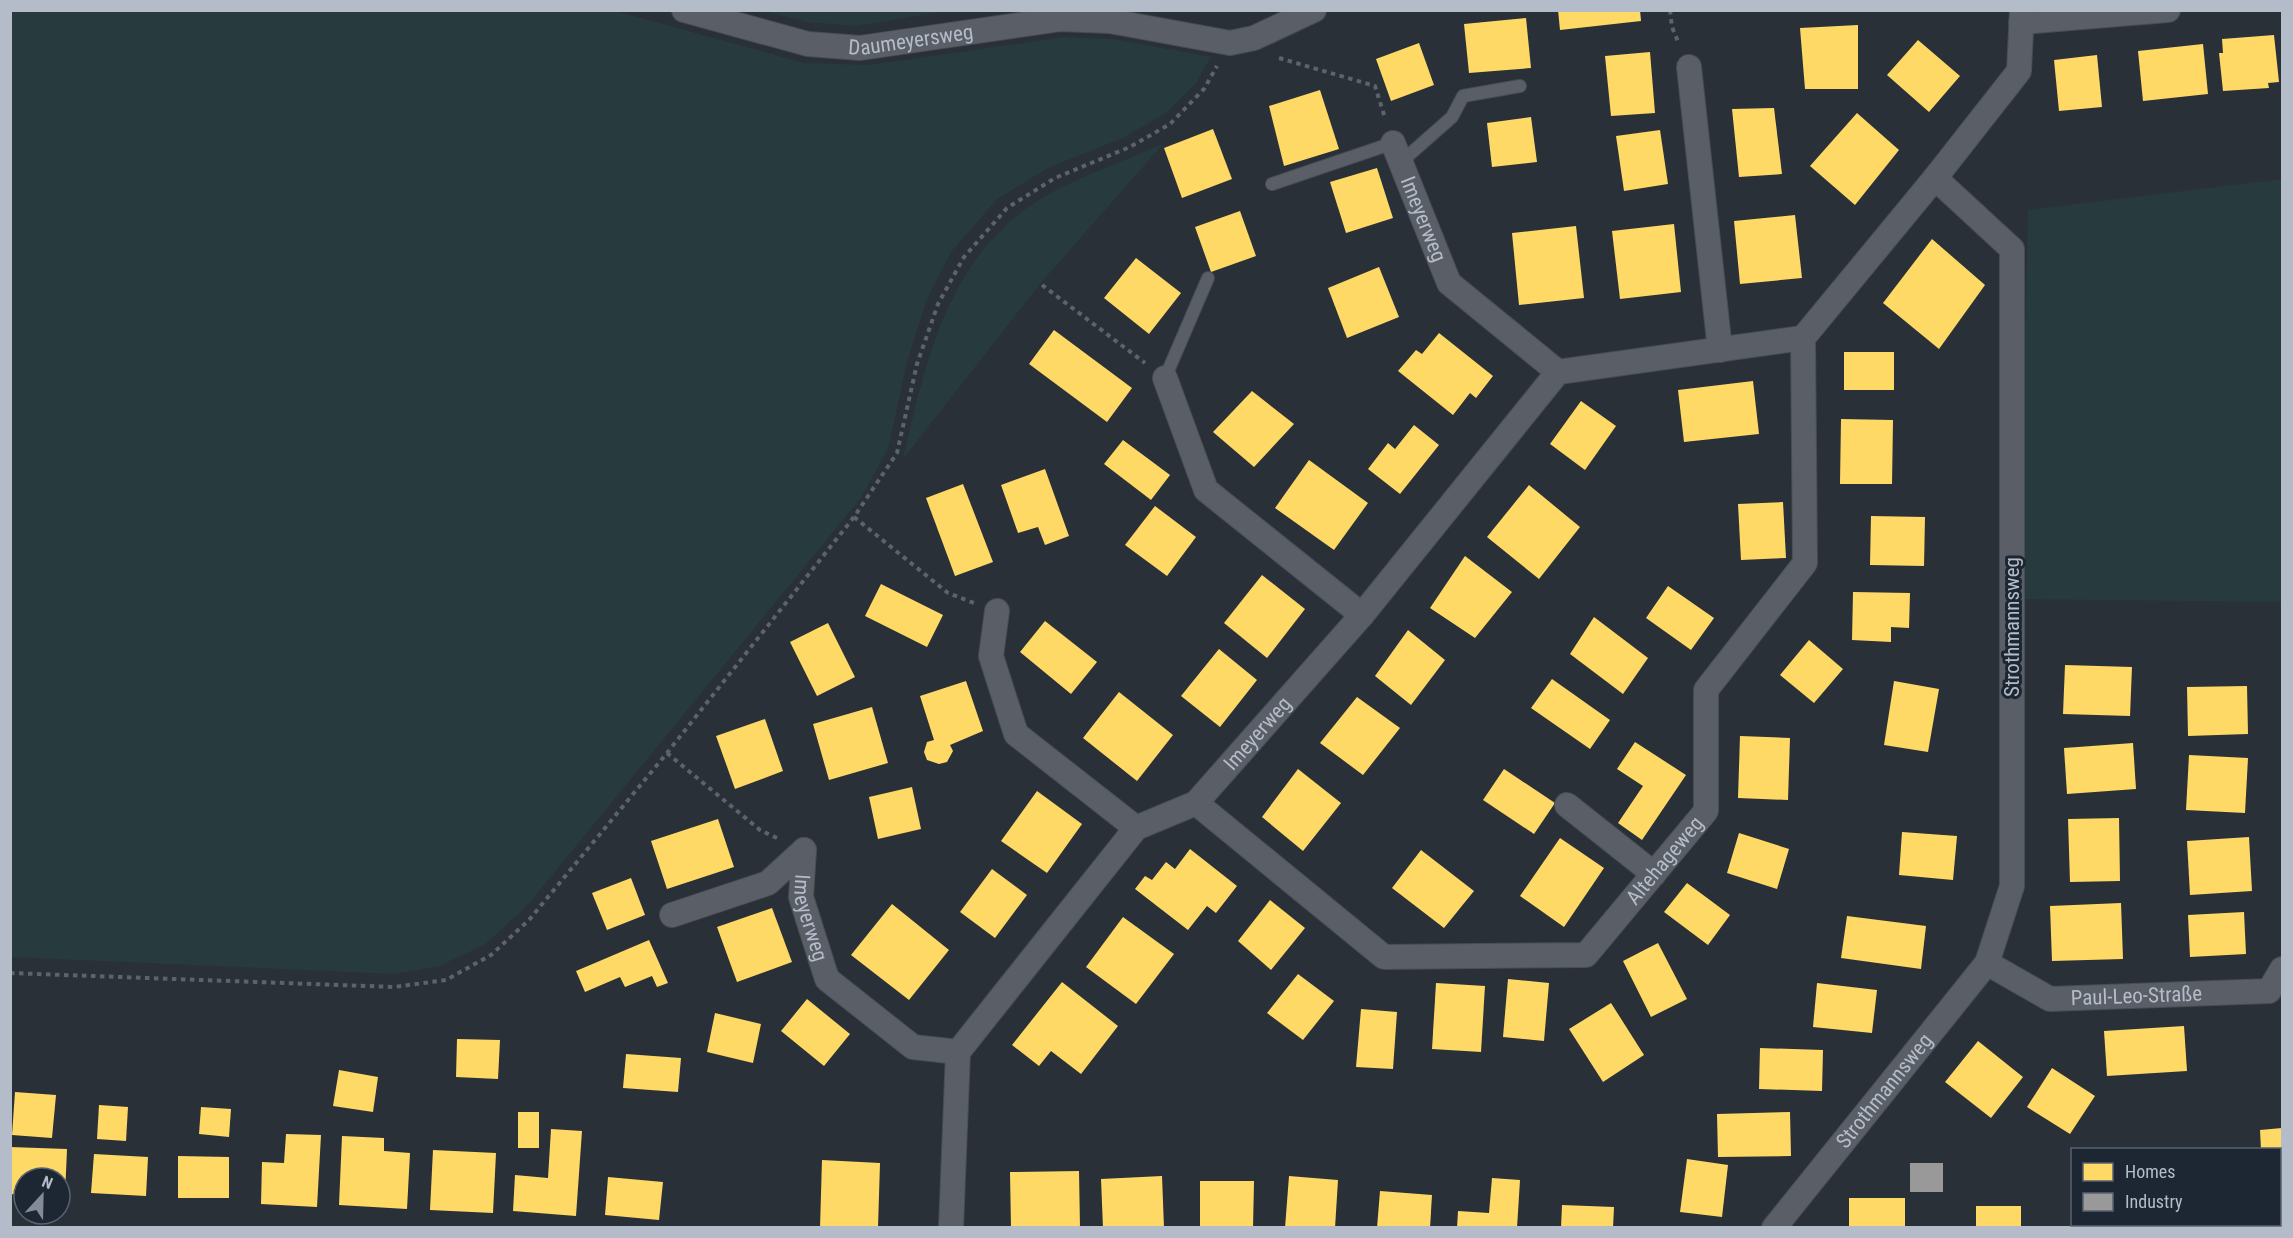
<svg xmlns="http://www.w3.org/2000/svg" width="2293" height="1238" font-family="'Roboto Condensed',sans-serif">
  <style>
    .green { fill: #273a3e }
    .homes { fill: #ffd966 }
    .industry { fill: #999 }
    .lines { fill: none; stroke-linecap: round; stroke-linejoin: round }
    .lane-casing { stroke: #484c53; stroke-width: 14 }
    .street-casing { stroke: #484c53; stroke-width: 26 }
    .path { stroke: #5d636a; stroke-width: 4; stroke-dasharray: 4.5 4.5; stroke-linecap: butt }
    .lane { stroke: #5a5e66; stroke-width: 12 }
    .street { stroke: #5a5e66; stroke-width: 24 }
    .labels { text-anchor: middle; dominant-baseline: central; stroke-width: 6; stroke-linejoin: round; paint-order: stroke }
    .street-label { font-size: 21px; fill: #b4bcc9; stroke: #1d2633 }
  </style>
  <rect width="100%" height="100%" fill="#2a3038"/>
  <g class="green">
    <polygon points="612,10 804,63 869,65 1066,37 1113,39 1211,57 1196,83 1166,113 1123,138 1048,168 997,199 951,252 927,299 907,362 888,449 860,499 526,907 484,945 439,966 395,974 11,957 11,11"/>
    <polygon points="764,11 945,11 855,26 808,22"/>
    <path d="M 1163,144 L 1040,284 L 903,459 C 929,349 950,246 1058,189 C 1092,172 1129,159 1163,144 Z"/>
    <polygon points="2282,179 2282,602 2019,599 2028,210"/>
  </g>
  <g class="homes">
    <polygon points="1558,10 1640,10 1641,21 1560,30"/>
    <polygon points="1526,18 1531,68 1469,73 1464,24"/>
    <polygon points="1858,25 1858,89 1805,89 1800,28"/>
    <polygon points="2274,35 2279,82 2268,83 2269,88 2223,91 2219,53 2223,53 2222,39"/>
    <polygon points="1918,40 1960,76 1929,112 1887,75"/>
    <polygon points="1419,43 1434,85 1391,101 1376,59"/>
    <polygon points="2203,44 2208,94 2143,101 2138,51"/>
    <polygon points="1650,52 1655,113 1611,116 1605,56"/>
    <polygon points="2097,55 2102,107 2059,111 2054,60"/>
    <polygon points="1320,90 1339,149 1284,166 1269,106"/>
    <polygon points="1774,108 1782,174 1739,177 1732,109"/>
    <polygon points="1857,113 1899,150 1855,205 1810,166"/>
    <polygon points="1531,117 1537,162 1492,167 1487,123"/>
    <polygon points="1213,129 1232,179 1182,198 1164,148"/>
    <polygon points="1660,130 1668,184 1624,191 1616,136"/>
    <polygon points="1377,168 1393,218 1346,233 1330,182"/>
    <polygon points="1240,211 1256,256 1211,272 1195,227"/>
    <polygon points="1795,215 1802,278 1740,284 1734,221"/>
    <polygon points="1674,224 1681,292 1620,299 1612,231"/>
    <polygon points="1576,226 1584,298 1519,305 1512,233"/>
    <polygon points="1932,239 1985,285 1939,349 1883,303"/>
    <polygon points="1136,258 1181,293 1149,334 1104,298"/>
    <polygon points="1379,267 1399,317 1347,338 1328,288"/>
    <polygon points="1054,330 1132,388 1107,422 1029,364"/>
    <polygon points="1439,333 1493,376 1476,398 1470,393 1453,415 1398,371 1416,350 1422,354"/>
    <rect x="1844" y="352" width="50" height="38"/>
    <polygon points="1753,381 1759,434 1684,442 1678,390"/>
    <polygon points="1252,391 1294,424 1254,467 1213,432"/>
    <polygon points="1581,401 1616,426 1585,470 1550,444"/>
    <polygon points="1841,419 1893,420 1892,484 1840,484"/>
    <polygon points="1414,425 1439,445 1400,494 1368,469 1388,443 1395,449"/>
    <polygon points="1123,440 1170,475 1151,500 1104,464"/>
    <polygon points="1309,460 1368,503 1334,550 1275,508"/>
    <polygon points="1045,469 1069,536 1045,545 1038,527 1018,533 1001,485"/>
    <polygon points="963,484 993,562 955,576 926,498"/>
    <polygon points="1529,485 1580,527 1539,579 1487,537"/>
    <polygon points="1783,502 1786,558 1741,560 1738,504"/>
    <polygon points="1155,506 1196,537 1167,576 1125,545"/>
    <polygon points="1871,516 1925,517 1924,566 1870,565"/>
    <polygon points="1465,556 1512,592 1475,638 1430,608"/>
    <polygon points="1262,575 1305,609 1267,658 1224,623"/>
    <polygon points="881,584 943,615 927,647 865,616"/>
    <polygon points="1668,586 1714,618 1691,650 1646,618"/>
    <polygon points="1853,592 1910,593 1909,628 1891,627 1891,642 1852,640"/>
    <polygon points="1594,617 1648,658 1623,694 1570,654"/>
    <polygon points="1045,621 1097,662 1071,694 1020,652"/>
    <polygon points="828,623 855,677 817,696 790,642"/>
    <polygon points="1408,630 1445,660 1411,705 1375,676"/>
    <polygon points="1809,640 1843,669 1814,703 1780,675"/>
    <polygon points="1219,649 1257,680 1220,727 1181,696"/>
    <polygon points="2065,665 2132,667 2130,716 2063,714"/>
    <polygon points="1552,679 1610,720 1590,749 1531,708"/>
    <polygon points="966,681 983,731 950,745 953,751 947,762 939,764 927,760 924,752 927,742 934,740 920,696"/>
    <polygon points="1894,681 1939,689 1928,752 1884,745"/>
    <polygon points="2247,686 2248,734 2188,736 2187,687"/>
    <polygon points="1119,692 1173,735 1137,781 1083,738"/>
    <polygon points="1357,697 1400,728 1363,775 1320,743"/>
    <polygon points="872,707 888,763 829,780 813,724"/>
    <polygon points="765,719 783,771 735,789 716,736"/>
    <polygon points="1740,736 1790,738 1788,800 1738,798"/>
    <polygon points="1635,742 1686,775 1642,840 1618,823 1643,786 1617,769"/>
    <polygon points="2133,743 2136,789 2067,794 2064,748"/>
    <polygon points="2189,755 2248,758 2245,813 2186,810"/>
    <polygon points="1298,769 1341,803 1303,851 1262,817"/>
    <polygon points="1504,769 1555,803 1534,834 1483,800"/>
    <polygon points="912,787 921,829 878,839 869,797"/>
    <polygon points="1037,791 1082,824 1047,873 1001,841"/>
    <polygon points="2119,818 2120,881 2070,882 2068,819"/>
    <polygon points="718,819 734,867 667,889 651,841"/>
    <polygon points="1902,832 1957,836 1953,880 1899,875"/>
    <polygon points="1739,833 1789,849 1777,889 1727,873"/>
    <polygon points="2249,837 2252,891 2190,895 2187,841"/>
    <polygon points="1560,838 1604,868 1564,927 1520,896"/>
    <polygon points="1190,849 1237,886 1216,913 1207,906 1188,930 1135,889 1145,876 1152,880 1166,862 1175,869"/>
    <polygon points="1421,850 1474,891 1444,928 1392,888"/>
    <polygon points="992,869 1027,895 995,938 960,912"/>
    <polygon points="631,878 645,915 607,930 592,893"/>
    <polygon points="1687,883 1730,915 1708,945 1664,912"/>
    <polygon points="1270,900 1305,928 1271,970 1238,941"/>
    <polygon points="2121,903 2123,959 2052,961 2050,906"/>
    <polygon points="892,904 949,950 909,1000 851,955"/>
    <polygon points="772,908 792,962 737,982 717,927"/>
    <polygon points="2244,912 2246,954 2190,957 2188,915"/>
    <polygon points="1847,916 1926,926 1921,969 1841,958"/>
    <polygon points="1123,917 1174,954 1136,1004 1086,967"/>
    <polygon points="649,940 668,983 657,987 652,976 625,987 620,977 585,992 576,971"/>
    <polygon points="1658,943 1687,999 1651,1017 1623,961"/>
    <polygon points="1298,974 1334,1001 1303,1040 1267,1013"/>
    <polygon points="1508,979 1549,983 1544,1041 1503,1037"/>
    <polygon points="1062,982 1118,1026 1081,1074 1051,1051 1039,1066 1012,1045"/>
    <polygon points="1436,983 1485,986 1481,1052 1432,1049"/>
    <polygon points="1817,983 1877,990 1872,1033 1813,1027"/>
    <polygon points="807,999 850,1034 824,1066 781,1031"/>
    <polygon points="1611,1003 1644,1055 1603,1082 1569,1029"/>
    <polygon points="1361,1009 1397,1012 1393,1069 1356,1067"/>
    <polygon points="715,1013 761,1024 753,1063 707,1052"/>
    <polygon points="2184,1026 2187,1071 2107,1076 2104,1031"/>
    <polygon points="457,1039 500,1040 498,1079 456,1077"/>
    <polygon points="1978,1041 2023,1077 1991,1118 1945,1082"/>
    <polygon points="1760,1048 1823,1050 1822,1091 1759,1089"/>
    <polygon points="626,1054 681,1058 678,1092 623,1088"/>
    <polygon points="2052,1068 2095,1096 2070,1134 2027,1107"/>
    <polygon points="339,1070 378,1077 373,1112 333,1106"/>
    <polygon points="15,1092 56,1095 52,1138 12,1135"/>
    <polygon points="99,1105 128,1107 126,1141 97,1139"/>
    <polygon points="201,1107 231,1109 229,1137 199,1134"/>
    <rect x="518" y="1112" width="21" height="36"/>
    <polygon points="1790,1112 1791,1156 1718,1157 1717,1114"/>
    <polygon points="2282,1128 2282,1171 2280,1171 2280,1150 2261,1150 2260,1130"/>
    <polygon points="551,1129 582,1131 576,1216 513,1211 515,1175 548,1178"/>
    <polygon points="286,1134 321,1135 317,1207 261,1204 262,1162 284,1163"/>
    <polygon points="342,1136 384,1138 384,1151 410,1153 407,1209 339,1205"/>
    <polygon points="10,1147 67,1149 65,1196 60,1196 60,1178 24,1178 24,1195 10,1194"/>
    <polygon points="433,1150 496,1153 493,1213 430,1210"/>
    <polygon points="94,1154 148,1157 146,1196 91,1193"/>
    <polygon points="178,1156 229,1157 229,1198 178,1198"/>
    <polygon points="1687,1159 1728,1165 1722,1217 1680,1212"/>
    <polygon points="822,1160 880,1163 878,1228 820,1228"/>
    <polygon points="1079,1171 1080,1228 1011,1228 1010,1172"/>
    <polygon points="1162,1176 1164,1228 1103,1228 1101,1179"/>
    <polygon points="1289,1176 1338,1180 1335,1228 1285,1228"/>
    <polygon points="608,1177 663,1182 659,1220 605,1215"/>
    <polygon points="1492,1178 1520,1180 1517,1228 1457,1228 1458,1211 1489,1213"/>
    <polygon points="1200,1181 1254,1181 1253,1228 1200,1228"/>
    <polygon points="1380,1191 1432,1195 1430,1228 1377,1228"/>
    <rect x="1849" y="1198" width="56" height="30"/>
    <polygon points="1562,1205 1614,1207 1613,1228 1561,1228"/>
    <rect x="1976" y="1206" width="45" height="22"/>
    <polygon points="2160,1224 2201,1224 2202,1228 2161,1228"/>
    <rect x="2231" y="1224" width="36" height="4"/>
  </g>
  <rect class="industry" x="1910" y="1163" width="33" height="29"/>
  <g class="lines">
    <g class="lane-casing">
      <g id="lane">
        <polyline points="1401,162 1452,117 1463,96 1520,86"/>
        <polyline points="1272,184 1393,143"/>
        <polyline points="1165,378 1208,278"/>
      </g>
    </g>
    <g class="street-casing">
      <g id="street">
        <path id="s1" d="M 684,10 L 808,44 L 860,48 L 1060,19 L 1110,21 L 1230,43 L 1254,38 L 1314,10"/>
        <polyline points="2021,22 2168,10"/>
        <polyline points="1689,67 1720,350"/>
        <path id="s2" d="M 1393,143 L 1449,283 L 1558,372"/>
        <polyline points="1165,378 1206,490 1362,615"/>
        <polyline points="997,611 991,656 1016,734 1136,828"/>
        <path id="s3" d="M 1196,803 L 1384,957 L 1586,955 L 1706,811 L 1706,690 L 1805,563 L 1803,338"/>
        <polyline points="1567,805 1654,874"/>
        <path id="s4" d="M 804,850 L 801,897 L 827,979 L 913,1047 L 958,1052"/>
        <polyline points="672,915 768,883 804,850"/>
        <path id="s5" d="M 1987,963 L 2050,999 L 2269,991 L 2282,969"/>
        <path id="s6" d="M 951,1228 L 958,1052 L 1136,828 L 1196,803 L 1362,615 L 1558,372 L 1803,338 L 1935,178"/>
        <path id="s7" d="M 1774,1228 L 1987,963 L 2012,886 L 2012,249 L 1935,178 L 2019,71 L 2022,10"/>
      </g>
    </g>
    <g class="path">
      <polyline points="1670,10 1672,27 1679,44"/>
      <polyline points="1279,58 1375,86 1385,118"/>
      <polyline points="1042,285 1145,363"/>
      <polyline points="854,517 948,593 974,603"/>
      <polyline points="667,753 760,830 777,838"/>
      <polyline points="10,973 394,987 446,980 491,955 529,920 667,753 854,517 897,453 917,364 938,304 964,257 1007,208 1055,178 1130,147 1170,124 1204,89 1217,66"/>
    </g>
    <use href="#lane" class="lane"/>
    <use href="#street" class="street"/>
  </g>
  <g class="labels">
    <g class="street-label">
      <text stroke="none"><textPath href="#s1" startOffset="232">Daumeyersweg</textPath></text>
      <text stroke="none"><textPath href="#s2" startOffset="82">Imeyerweg</textPath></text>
      <text transform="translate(2012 627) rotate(-90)">Strothmannsweg</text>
      <text stroke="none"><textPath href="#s6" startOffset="620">Imeyerweg</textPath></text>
      <text stroke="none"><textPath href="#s3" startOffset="568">Altehageweg</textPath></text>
      <text stroke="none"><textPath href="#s4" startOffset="69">Imeyerweg</textPath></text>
      <text stroke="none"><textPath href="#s5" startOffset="159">Paul-Leo-Straße</textPath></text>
      <text stroke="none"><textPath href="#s7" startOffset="176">Strothmannsweg</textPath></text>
    </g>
  </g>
  <rect width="2293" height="1238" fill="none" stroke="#b4bcc9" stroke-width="24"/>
  <rect x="2071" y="1148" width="210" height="78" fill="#1d2633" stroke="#59626f" stroke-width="1.5"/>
  <rect x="2083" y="1163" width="30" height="18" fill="#ffd966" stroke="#59626f" stroke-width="1.5"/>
  <text x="2125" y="1178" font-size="18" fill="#b4bcc9">Homes</text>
  <rect x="2083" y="1193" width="30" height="18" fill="#999999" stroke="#59626f" stroke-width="1.5"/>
  <text x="2125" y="1208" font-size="18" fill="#b4bcc9">Industry</text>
  <g transform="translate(42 1196) rotate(22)"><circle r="28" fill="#1d2633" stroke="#59626f" stroke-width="1.5"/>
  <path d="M0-4.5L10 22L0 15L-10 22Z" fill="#848b96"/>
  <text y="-9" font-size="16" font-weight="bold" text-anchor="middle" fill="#b4bcc9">N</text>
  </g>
</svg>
